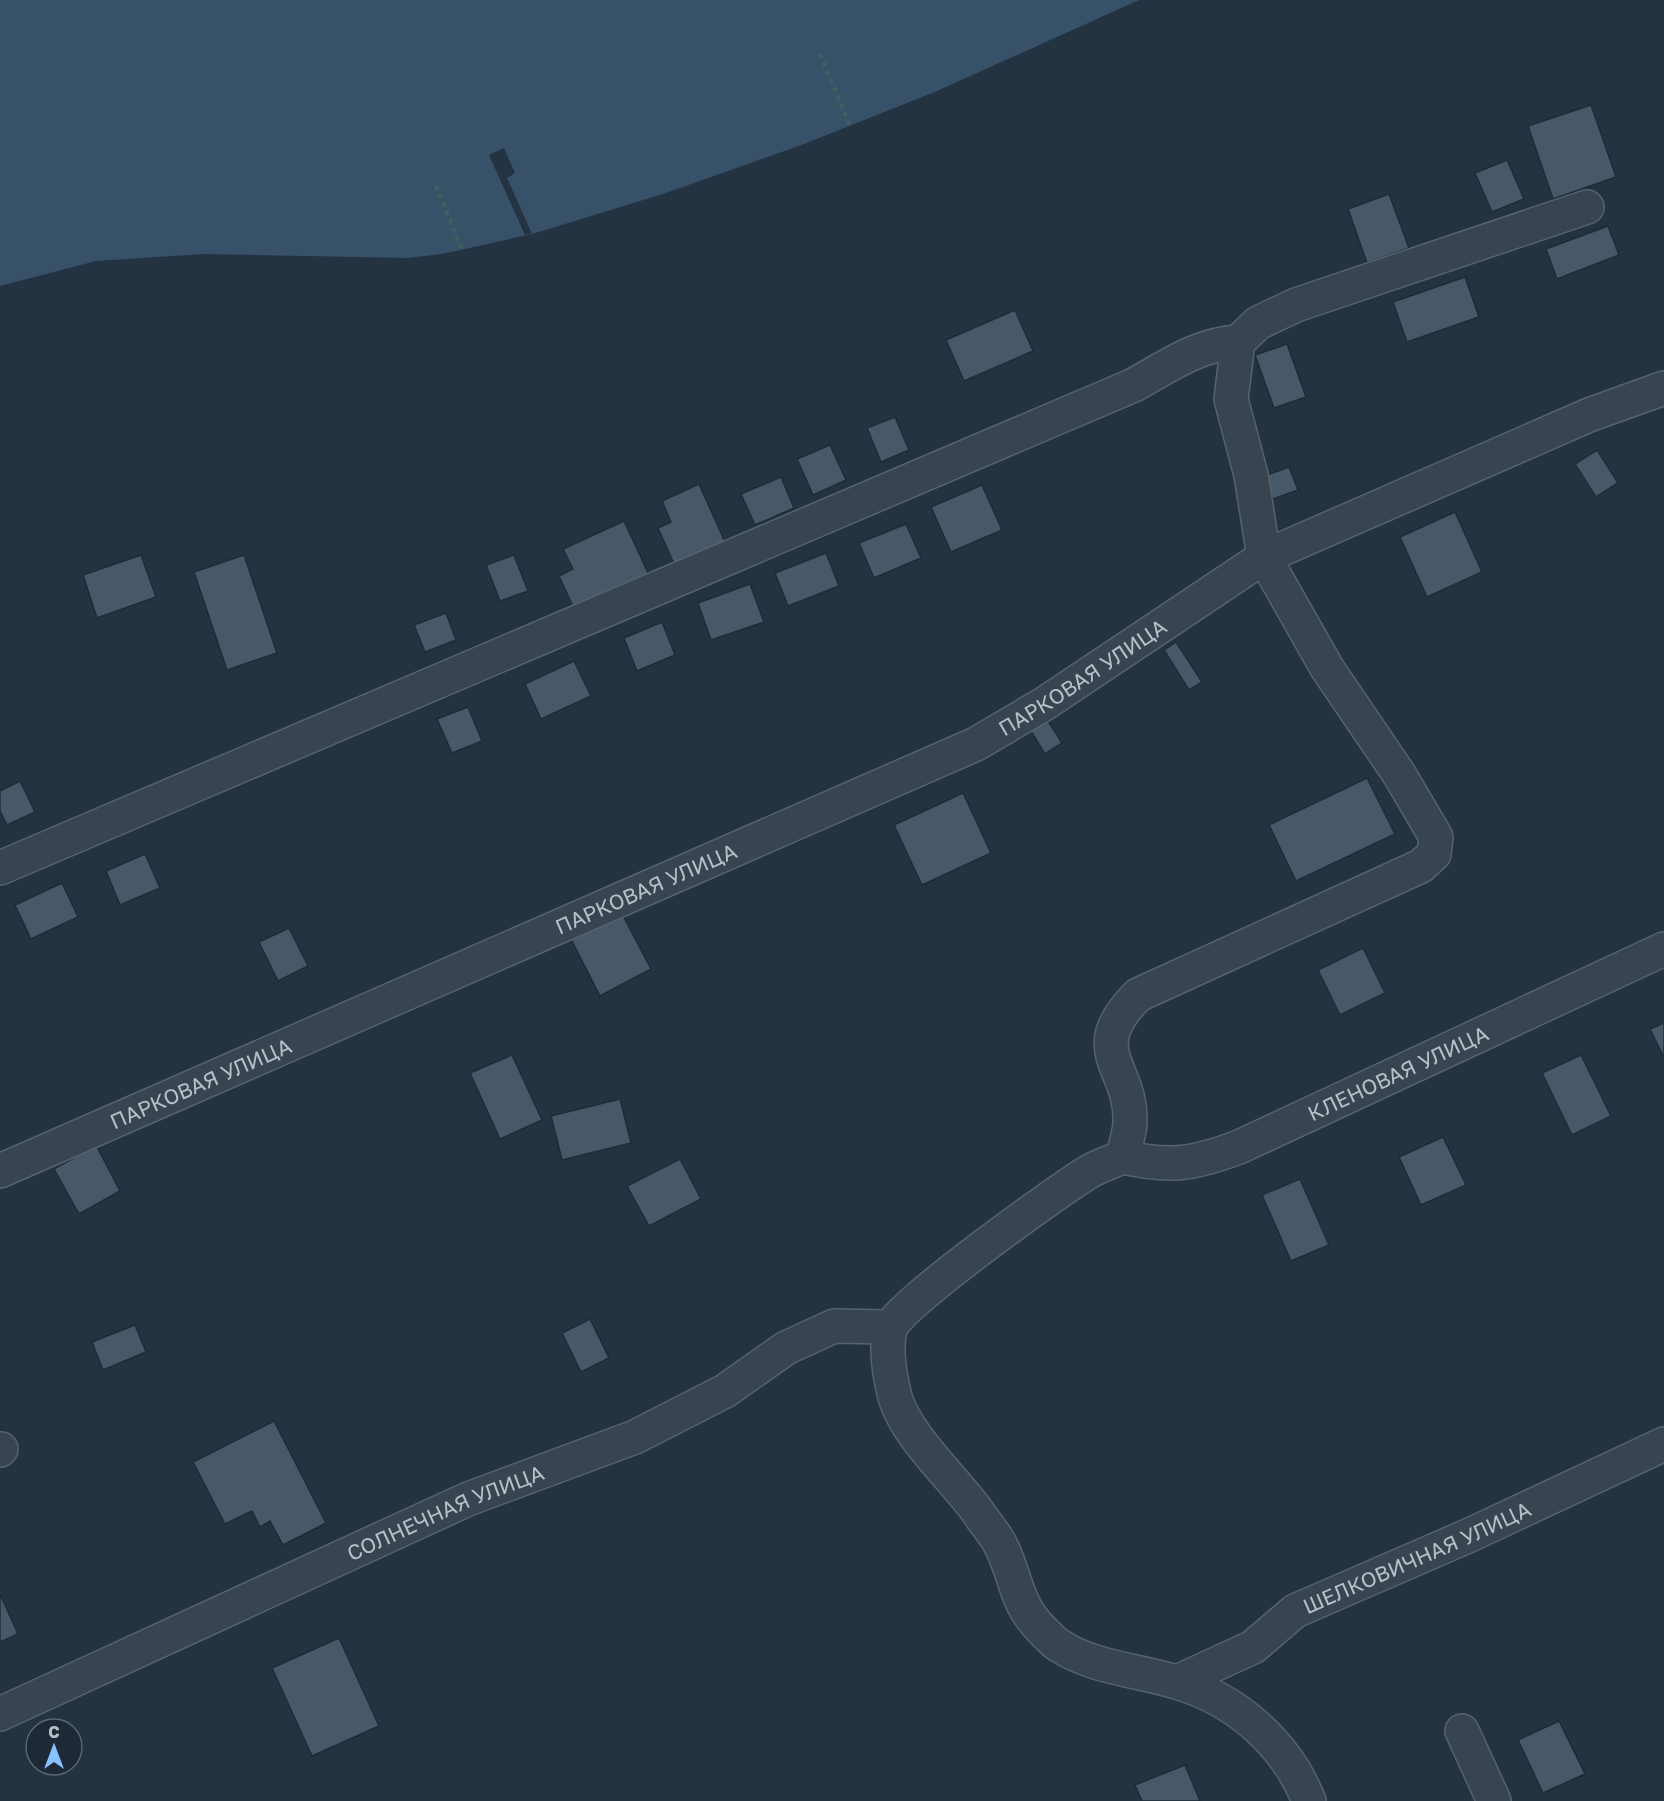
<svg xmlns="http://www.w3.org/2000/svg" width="1664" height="1801" font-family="'Golos Text',sans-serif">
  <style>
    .water { fill: #375169 }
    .pier { fill: #243341 }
    .building { fill: #475968; stroke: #1f2c38; stroke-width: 1.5 }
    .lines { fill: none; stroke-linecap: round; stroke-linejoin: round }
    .street-casing { stroke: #56636e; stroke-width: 36 }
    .path { stroke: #445e5f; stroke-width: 4; stroke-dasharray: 4.5 4.5; stroke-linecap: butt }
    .street { stroke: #384551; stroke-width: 33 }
    .labels { text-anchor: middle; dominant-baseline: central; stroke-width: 5; stroke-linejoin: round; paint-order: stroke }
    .street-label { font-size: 21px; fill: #b5c0cb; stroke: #1d2a36 }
  </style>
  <rect width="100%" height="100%" fill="#243341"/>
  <polygon class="water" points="0,0 1139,0 937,91 804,144 663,194 532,234 442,254 407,258 204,254 96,261 0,286"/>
  <polygon class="pier" points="504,148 515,173 507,178 532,234 525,235 489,155"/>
  <g class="building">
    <polygon points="1591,105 1616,177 1553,199 1528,126"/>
    <polygon points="1507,160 1524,199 1492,212 1475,173"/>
    <polygon points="1389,194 1409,248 1367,263 1348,209"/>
    <polygon points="1608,226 1619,255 1557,279 1546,249"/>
    <polygon points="1465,277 1479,317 1407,342 1393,302"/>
    <polygon points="1015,310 1033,351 964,381 946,340"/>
    <polygon points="1287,344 1306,397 1274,408 1255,355"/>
    <polygon points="895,417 909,450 881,462 867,428"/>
    <polygon points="830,445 846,480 813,495 797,459"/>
    <polygon points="1597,450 1618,483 1596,497 1575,464"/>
    <polygon points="1289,467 1298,490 1273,499 1264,476"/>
    <polygon points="781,477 794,508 755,525 741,494"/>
    <polygon points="699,484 725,542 674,564 658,528 671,522 662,501"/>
    <polygon points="982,485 1002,530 951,552 931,507"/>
    <polygon points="1455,512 1482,572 1427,597 1400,537"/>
    <polygon points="624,521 650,577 575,611 559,576 573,569 563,549"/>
    <polygon points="906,524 921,558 874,578 859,543"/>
    <polygon points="826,553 839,586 788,606 775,573"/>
    <polygon points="141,555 156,597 97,618 83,575"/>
    <polygon points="244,555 277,653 227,670 194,572"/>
    <polygon points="514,555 528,591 500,601 486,565"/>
    <polygon points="750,584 764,622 711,640 698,603"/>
    <polygon points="446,613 456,640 425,652 414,625"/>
    <polygon points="662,622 675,655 637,671 624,638"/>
    <polygon points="1176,642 1202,682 1189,690 1164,650"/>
    <polygon points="574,661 591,696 541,719 525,684"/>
    <polygon points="468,707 482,741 452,753 437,719"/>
    <polygon points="1046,718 1062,743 1045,754 1029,728"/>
    <polygon points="1367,778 1395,834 1296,881 1269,825"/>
    <polygon points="20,781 35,812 7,825 0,811 0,791"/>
    <polygon points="963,793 991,853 922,885 894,825"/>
    <polygon points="145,854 160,888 120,905 106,871"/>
    <polygon points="62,883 78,917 31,939 15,905"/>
    <polygon points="620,910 651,969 600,996 570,937"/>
    <polygon points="289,928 308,966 278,981 259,942"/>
    <polygon points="1363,948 1385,993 1340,1015 1318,970"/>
    <polygon points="1664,1023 1664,1058 1650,1029"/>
    <polygon points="512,1055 542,1120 500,1139 470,1073"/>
    <polygon points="1581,1055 1611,1116 1572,1135 1542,1073"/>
    <polygon points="620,1099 631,1143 562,1160 551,1116"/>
    <polygon points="1443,1137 1466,1185 1421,1205 1399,1157"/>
    <polygon points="96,1145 120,1191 79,1214 54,1169"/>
    <polygon points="680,1159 701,1199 649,1226 627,1186"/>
    <polygon points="1300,1179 1329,1245 1291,1261 1262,1195"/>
    <polygon points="590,1319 609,1358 581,1372 562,1333"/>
    <polygon points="135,1325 146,1352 103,1370 92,1342"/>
    <polygon points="274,1421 326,1523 283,1545 270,1521 260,1527 252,1511 225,1524 193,1462"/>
    <polygon points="0,1594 18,1634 0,1642"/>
    <polygon points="339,1638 379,1726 312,1756 272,1668"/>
    <polygon points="1559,1721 1585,1774 1543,1793 1518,1740"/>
    <polygon points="1185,1765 1200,1801 1142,1801 1135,1785"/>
  </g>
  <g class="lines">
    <g class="street-casing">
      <g id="street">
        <polyline points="1238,342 1258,323 1296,305 1587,207"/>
        <path d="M 0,868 L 1134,385 C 1168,366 1199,344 1238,342 L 1231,399 L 1251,475 L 1264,557 L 1327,668 L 1399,774 L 1436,837 L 1434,854 L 1421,866 L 1138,995 C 1081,1052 1133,1066 1130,1124 C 1129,1135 1125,1146 1123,1157 C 1111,1162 1098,1166 1087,1173 C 1059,1190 895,1307 890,1329 C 885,1350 890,1377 895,1397 C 907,1438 956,1480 980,1515 C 987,1526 997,1536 1002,1548 C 1018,1582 1015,1604 1045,1633 C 1050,1637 1054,1643 1060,1646 C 1094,1668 1138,1670 1176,1682 C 1236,1699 1286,1743 1309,1801"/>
        <path id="s1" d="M 1123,1157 C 1171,1168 1194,1164 1239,1147 L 1664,949"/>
        <path id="s2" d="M 0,1171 L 976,744 L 1044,704 L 1264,557 L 1589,415 L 1664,388"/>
        <polyline points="0,1450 1,1449"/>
        <path id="s3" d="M 1177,1682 L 1253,1647 L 1295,1611 L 1470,1535 L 1664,1444"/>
        <path id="s4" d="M 0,1714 L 468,1499 L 635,1437 L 725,1391 L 786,1348 L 834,1326 L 890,1327"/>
        <polyline points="1462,1731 1494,1801"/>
      </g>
    </g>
    <g class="path">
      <polyline points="820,54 850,126"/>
      <polyline points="436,186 462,250"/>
    </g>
    <use href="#street" class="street"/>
  </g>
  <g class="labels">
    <g class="street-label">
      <text stroke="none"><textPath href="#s2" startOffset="1191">ПАРКОВАЯ УЛИЦА</textPath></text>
      <text stroke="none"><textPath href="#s2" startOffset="705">ПАРКОВАЯ УЛИЦА</textPath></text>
      <text stroke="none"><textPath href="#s1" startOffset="294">КЛЕНОВАЯ УЛИЦА</textPath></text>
      <text stroke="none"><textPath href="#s2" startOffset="219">ПАРКОВАЯ УЛИЦА</textPath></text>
      <text stroke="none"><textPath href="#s4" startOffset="489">СОЛНЕЧНАЯ УЛИЦА</textPath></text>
      <text stroke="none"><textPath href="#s3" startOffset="272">ШЕЛКОВИЧНАЯ УЛИЦА</textPath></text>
    </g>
  </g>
  <g transform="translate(54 1747)"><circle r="28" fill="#1d2a36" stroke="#5a6672" stroke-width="1.5"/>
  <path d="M0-4.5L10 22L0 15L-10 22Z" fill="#87c1fe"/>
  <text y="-9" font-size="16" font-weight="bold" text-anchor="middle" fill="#b5c0cb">С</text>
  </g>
</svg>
